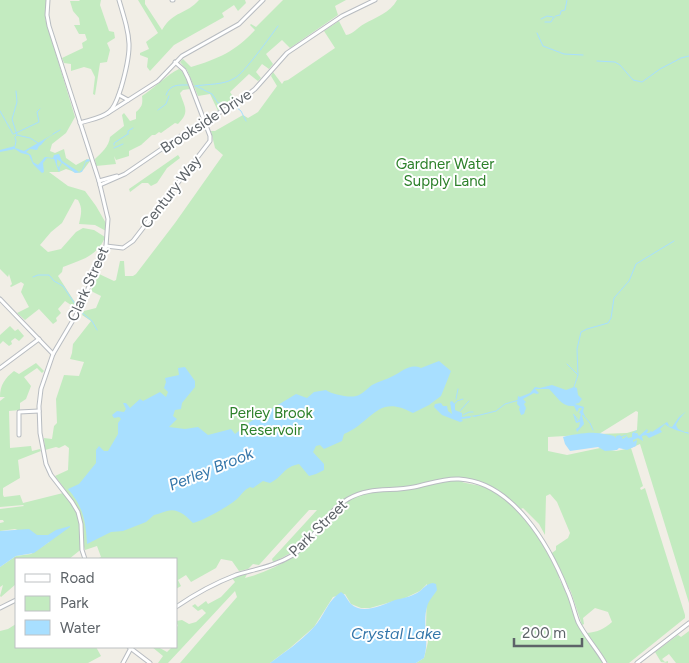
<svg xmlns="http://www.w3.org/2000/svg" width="689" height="663" font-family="Figtree,sans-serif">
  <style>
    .green { fill: #c3ebc0; fill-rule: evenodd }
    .water { fill: #a8dfff }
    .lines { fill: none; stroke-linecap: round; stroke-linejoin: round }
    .stream { stroke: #a8dfff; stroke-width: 1 }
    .minor-casing { stroke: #b8bcc1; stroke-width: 5 }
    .minor { stroke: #fff; stroke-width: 3 }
    .labels { text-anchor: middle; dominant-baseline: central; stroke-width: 4; stroke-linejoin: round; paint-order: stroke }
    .street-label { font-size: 15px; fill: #5d6368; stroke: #fff }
    .park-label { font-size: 15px; fill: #2d812b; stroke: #fff }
    .water-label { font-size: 16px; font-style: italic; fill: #3476aa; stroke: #fff }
  </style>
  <rect width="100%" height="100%" fill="#f1eee6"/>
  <g class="green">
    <path d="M 0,0 L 47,0 L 45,18 L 75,117 L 66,133 L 52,144 L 50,151 L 55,153 L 64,149 L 66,158 L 76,165 L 87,159 L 90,161 C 79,175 83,175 66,169 L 59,172 L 49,172 L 68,186 L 85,191 L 96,206 L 107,225 L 106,231 L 95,225 L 79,224 C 81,214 83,209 78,200 L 75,199 L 62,223 L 51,232 L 40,245 L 48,252 L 61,249 L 76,232 L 83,228 L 94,230 L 105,237 C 98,256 81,260 63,267 L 62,272 L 58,276 L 78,307 L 77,309 L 65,301 L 58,309 L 61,313 L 56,318 L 57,321 L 53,324 L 39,309 L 25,320 L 17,313 L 29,307 L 21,292 L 24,284 L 21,282 L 11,287 L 10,286 L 12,284 L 9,274 L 8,277 L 0,269 Z"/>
    <polygon points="80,0 101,0 100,5 109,31 114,32 115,38 107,43 110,50 107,62 100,63 95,95 93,94 95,77 91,69 84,67 71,71 71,64 64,63 62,58 83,48 82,43 87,40 85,34 79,34 74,25 80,25 79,18 73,11 70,1 79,1"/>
    <path d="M 138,0 L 145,0 L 145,4 L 162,30 C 174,10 186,15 199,0 L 245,0 L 246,3 L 238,11 L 234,5 L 222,13 L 224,17 L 174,45 L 150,71 L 147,67 L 148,58 L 140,55 L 140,53 L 149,49 L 146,42 L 158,33 Z"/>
    <path d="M 283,0 L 346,0 L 335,6 L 338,15 L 290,48 L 282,40 L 266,54 L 273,64 L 269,69 L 262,64 L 256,72 L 261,78 L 258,81 L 249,74 L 230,92 L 236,101 L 218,111 L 210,94 L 198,96 L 187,70 L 180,62 L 183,59 L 191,67 C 218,59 236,51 255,30 L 250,25 L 251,24 L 256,27 Z"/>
    <path d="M 397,0 L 689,0 L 689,603 L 640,444 L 631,448 L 643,486 L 640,488 L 641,490 L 645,488 L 685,615 L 685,618 L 629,663 L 608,663 L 587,633 C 598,632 604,629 612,622 L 608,612 L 595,608 L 583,618 L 584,624 L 582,625 L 571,592 L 563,576 L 559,578 L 570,601 L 576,622 L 603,663 L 416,663 L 424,658 L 428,642 L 426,628 L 427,584 L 420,591 L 405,598 L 370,608 L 361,608 L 351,604 L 345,594 L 333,597 L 314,627 L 290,648 L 270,663 L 180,663 L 237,597 L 235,591 L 168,663 L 158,663 L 163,656 L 152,647 L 158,647 L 167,652 L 172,647 L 176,647 L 176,627 L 178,626 L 176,621 L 182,620 L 189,624 L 196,622 L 206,613 L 202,609 L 198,611 L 192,606 L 195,604 L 198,607 L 206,601 L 208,604 L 221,597 L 235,582 L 232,578 L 247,574 L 245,578 C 262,574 291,561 304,548 C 316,537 324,523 334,511 L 334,506 L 305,542 L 298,549 L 276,561 L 273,562 L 272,559 L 317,510 L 309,510 L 259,565 L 253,564 L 248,569 L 239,571 L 232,561 L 221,559 L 216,568 L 191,582 L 186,575 L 178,580 L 181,586 L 176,589 L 176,559 L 97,559 L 101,557 L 97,546 L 85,550 L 84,547 L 69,559 L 16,559 L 16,584 L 1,597 L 0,596 L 3,585 L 0,587 L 0,567 L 16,556 L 31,554 L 49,542 L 15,529 L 0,531 L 0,523 L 4,522 L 3,520 L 0,520 L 0,509 L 24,506 L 23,505 L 0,507 L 0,401 L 5,397 L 0,397 C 0,385 5,378 14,371 L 19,374 L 36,363 L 44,371 L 42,373 L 37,368 L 24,377 L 31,386 L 26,399 L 20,403 L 20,410 L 9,411 L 10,448 L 31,446 L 32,451 L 40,449 L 41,451 L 18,460 L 20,478 L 3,488 L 3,495 L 4,497 L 20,495 L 23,503 L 67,492 L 55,476 L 68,470 L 69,448 L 65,445 L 59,448 L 56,447 L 45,450 L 44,438 L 52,439 L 54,426 L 57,423 L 56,399 L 64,375 L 79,376 L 84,362 L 70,359 L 72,353 L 73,344 L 91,321 L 82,315 L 84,311 L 96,308 L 101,296 L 91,291 L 97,273 L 114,281 L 116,280 L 120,261 L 124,261 L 125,276 L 133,276 L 136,274 L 175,223 L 223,155 L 215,148 L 211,131 L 215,131 L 243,115 L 248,118 L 258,112 L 277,86 L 271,76 L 273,72 L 282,84 L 284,81 L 288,80 L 335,48 L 324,31 L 339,21 L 346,35 C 353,34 357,28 364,24 C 376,17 390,13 397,0 ZM 636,411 L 638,412 L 637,430 L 627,433 L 599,434 ZM 599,434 L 600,440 L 631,439 L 636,435 L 631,442 L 631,448 L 616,451 L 600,448 L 567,455 L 548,451 L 548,437 ZM 474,481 L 497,489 L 521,509 L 523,508 L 539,524 L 545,535 L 546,496 L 550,494 L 557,502 L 570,533 L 568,538 L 556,546 L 556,550 L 549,555 C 538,533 515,502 492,490 C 483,485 472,485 462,482 Z"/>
    <path d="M 179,69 L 184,73 L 190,89 L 183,90 L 180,93 C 185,108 190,112 178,124 L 175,123 L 161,133 L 159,132 L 155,135 L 152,135 L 141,145 L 129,151 L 129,156 L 116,160 L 114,156 L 116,164 L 96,166 L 95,159 C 101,153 109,147 110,137 L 124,126 L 122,115 L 124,113 L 130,121 L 136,119 L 136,112 C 142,107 143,104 142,96 C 153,89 168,74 179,69 Z"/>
    <polygon points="178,155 180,158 167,168 157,183 151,186 148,183 142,183 130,192 129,189"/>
    <polygon points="10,326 15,331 18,329 24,336 19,341 15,338 11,341 12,344 9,346 3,341 0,344 0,335"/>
    <polygon points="16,624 16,647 96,647 101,656 88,663 0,663 0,631 8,629"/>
    <polygon points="689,631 689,663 676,663 669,654 662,659 665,662 668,661 668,663 661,662 655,652 678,635 681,637"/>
  </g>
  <g class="water">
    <polygon points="57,132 46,139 41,145 39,146 37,150 30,149 26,152 31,155 33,162 38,165 45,157 53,158 54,155 59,154 62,161 79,172 82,170 86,160 89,159 90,161 86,162 82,172 75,173 57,159 57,165 60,169 59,172 54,159 47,158 43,163 44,172 42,173 33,164 29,155 21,153 15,149 0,152 0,150 15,146 15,148 24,151"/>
    <path d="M 439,361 L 451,371 L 441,396 L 429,405 L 413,413 C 377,393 373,422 344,434 L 342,441 L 324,449 L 320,445 L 316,446 L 313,452 L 324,464 L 324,470 L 316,474 L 309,476 L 299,464 C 283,467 283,477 270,483 L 263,481 L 253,488 L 250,487 C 244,490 243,493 238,498 C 231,505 203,521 193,523 C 186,516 178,508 167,511 C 162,512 160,514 154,515 L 146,522 L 123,531 L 111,532 L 87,544 C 86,522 83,506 68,489 L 79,484 L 96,463 L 96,450 L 99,446 L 104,451 L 108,451 L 118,434 L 118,423 L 121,419 L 119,417 L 114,418 L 112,415 L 117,411 L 124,412 L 126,409 L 123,403 L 126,403 L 130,408 L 140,399 L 143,401 L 160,392 L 166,397 L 168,392 L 164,388 L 166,382 L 165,378 L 179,375 L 178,368 L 185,367 L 195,381 L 195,387 L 182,403 L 181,409 L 175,410 L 173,416 L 177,419 L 169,427 L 185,429 L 198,427 L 208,435 L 231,429 L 235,434 L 250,422 L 296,394 L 307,398 L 314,392 L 326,390 C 331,394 349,398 356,396 C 361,395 367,389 372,385 C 379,381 386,380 393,376 C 403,371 410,363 421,368 Z"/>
    <path d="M 552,385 L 566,390 L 574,387 L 577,388 L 578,395 L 582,399 L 579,403 L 575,404 L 584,407 L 583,412 L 585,416 L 582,415 L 584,424 L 577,432 L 576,429 L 579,427 L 580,422 L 576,423 L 573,414 L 574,414 L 577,421 L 579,421 L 581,414 L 579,413 L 582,408 L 579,408 L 577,412 L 574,406 C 561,407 558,397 549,389 L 535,389 L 539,393 L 537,394 L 534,393 L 523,399 L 526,402 L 524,404 L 526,408 L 524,414 L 521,415 L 519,409 L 520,407 L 517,404 L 518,396 L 520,397 L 530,393 L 535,387 L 540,388 Z"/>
    <polygon points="452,401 455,404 455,410 462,413 462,417 478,415 475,417 471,416 470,418 461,419 463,421 460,422 442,415 434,407 435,404 441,403 443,406 447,406 448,411 452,414 450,402"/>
    <path d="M 688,410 C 684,413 678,420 676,425 L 678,429 L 685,432 L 688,432 L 689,434 C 684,432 669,429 665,424 L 660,429 L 662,432 L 649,438 L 646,435 L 642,436 L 643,441 L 638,438 L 633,440 L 633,442 L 637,440 L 636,446 L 627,450 L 619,448 L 617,450 L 605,451 L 598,447 L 570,451 L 565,444 L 563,437 C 570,435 589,432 595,433 C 602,433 609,435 614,436 L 616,438 L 616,436 L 620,435 L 623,439 L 627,436 L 628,438 L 632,437 L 632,433 L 637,433 L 639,436 L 647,429 L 648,431 L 646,433 L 649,433 L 651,431 L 652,432 L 667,422 L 669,425 L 668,426 L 672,427 L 679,417 Z"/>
    <polygon points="70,526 70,527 34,553 16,556 0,567 0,531 29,529 37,535 48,535 56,530"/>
    <path d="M 433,583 L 436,584 L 437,590 C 434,595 428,601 427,607 C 422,624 430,639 424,658 L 416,663 L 270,663 C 285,652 300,642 313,628 C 325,616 326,602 341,592 C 346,595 347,600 351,604 C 362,615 383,605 395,600 C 403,598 410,597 417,593 C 424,589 425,584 433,583 Z"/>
  </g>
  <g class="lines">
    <g class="stream">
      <polyline points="541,19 547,16 553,17"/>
      <path d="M 545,22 L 551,22 C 554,17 554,16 560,15 L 561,11 L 565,10 L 567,0"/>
      <polyline points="537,33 543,46 564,54 583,55"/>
      <polyline points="597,61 615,62 620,65 633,80 642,82 660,69 681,58 689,56"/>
      <path d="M 195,86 C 208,84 224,85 235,78 C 244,73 270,37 278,26"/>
      <polyline points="196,86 212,94 218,103 229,104"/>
      <path d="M 166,95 C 170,84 178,85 188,85"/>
      <polyline points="236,107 241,111 246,121"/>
      <polyline points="158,110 166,104 169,96"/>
      <polyline points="0,111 13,134"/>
      <polyline points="14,134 39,122 37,112 40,109"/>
      <polyline points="53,134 60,130"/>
      <polyline points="128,134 128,131 133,128"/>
      <polyline points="17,135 30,138 38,143"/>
      <polyline points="15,137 17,135 12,119 17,102 16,91"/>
      <polyline points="114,145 114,143 128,134"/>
      <polyline points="15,146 16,141 15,138"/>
      <polyline points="114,148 123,144"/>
      <polyline points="59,168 62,162"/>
      <polyline points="33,277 38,275 49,275 54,281 63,286 77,307"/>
      <polyline points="81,312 92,321 97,330"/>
      <polyline points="567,364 578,375 574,387"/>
      <polyline points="578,375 577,349 581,332 587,329 608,323 611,318 614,298 629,281 636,264 674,241"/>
      <polyline points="456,399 458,389"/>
      <polyline points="454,405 457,401 463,399"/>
      <polyline points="460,411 469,401"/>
      <polyline points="463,415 469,412 473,412"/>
      <polyline points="476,416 496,411 505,404 519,400"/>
      <polyline points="575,416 579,421"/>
      <polyline points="584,416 590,423 593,430"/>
      <polyline points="633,433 636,431"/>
      <polyline points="621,437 626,435"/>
    </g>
    <g class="minor-casing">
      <g id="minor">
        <polyline points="48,0 47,15 49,26 99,181 108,219 106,246 79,310 53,354 41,389 39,406 40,433 46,464 51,475 72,502 78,512 81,524 82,550 85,559"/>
        <polyline points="172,0 173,0"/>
        <polyline points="119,95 128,100"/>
        <polyline points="108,113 158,81 182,56 239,24 263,0"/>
        <path d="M 80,123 C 89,120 102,118 109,112 C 116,106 118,96 121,88 C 133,47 131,40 119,0"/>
        <polyline points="99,181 117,176"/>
        <polyline points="100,185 125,174 204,120 233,106 255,89 287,53 342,16 375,0"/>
        <polyline points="106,246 123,248 133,241 210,141 210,136 188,78 184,70 175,62"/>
        <polyline points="0,299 53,354"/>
        <polyline points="0,368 39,339"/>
        <polyline points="19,435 19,412 39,411"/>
        <path d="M 176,607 C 195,594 215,583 236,575 C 256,569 275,566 293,555 C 315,540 325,512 348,499 C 370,486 391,492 414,487 C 429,484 444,478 459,479 C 513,482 549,545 567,590 C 572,600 574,612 578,622 C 585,636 597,649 605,663"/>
        <polyline points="0,608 16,600"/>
        <polyline points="129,647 150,663"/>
        <polyline points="123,663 131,648"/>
        <polyline points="637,663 689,623"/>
      </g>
    </g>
    <use href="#minor" class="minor"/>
  </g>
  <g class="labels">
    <g class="street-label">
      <text transform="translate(206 121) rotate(-33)">Brookside Drive</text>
      <text transform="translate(171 192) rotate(-52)">Century Way</text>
      <text transform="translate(88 284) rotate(-66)">Clark Street</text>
      <text transform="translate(318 528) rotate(-44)">Park Street</text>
    </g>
    <g class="park-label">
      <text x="445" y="164">Gardner Water<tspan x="445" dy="17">Supply Land</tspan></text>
      <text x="271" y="413">Perley Brook<tspan x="271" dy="17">Reservoir</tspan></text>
    </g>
    <g class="water-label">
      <text transform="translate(211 469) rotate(-22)">Perley Brook</text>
      <text x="396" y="633">Crystal Lake</text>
    </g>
  </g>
  <rect x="15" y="558" width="162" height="90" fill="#ffffff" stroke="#bec1c3"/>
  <rect x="25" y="574" width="25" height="8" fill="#ffffff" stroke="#bec1c3"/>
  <text x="60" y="583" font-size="15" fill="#5d6368">Road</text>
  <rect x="25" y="596" width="25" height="15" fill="#c3ebc0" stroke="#bec1c3"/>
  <text x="60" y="608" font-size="15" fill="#5d6368">Park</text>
  <rect x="25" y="620" width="25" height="15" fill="#a8dfff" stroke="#bec1c3"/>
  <text x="60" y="633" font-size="15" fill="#5d6368">Water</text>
  <path d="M514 638v8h68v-8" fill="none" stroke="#5d6368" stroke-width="2.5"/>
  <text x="522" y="638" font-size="15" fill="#5d6368" stroke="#ffffff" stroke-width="4" paint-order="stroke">200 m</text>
</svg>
